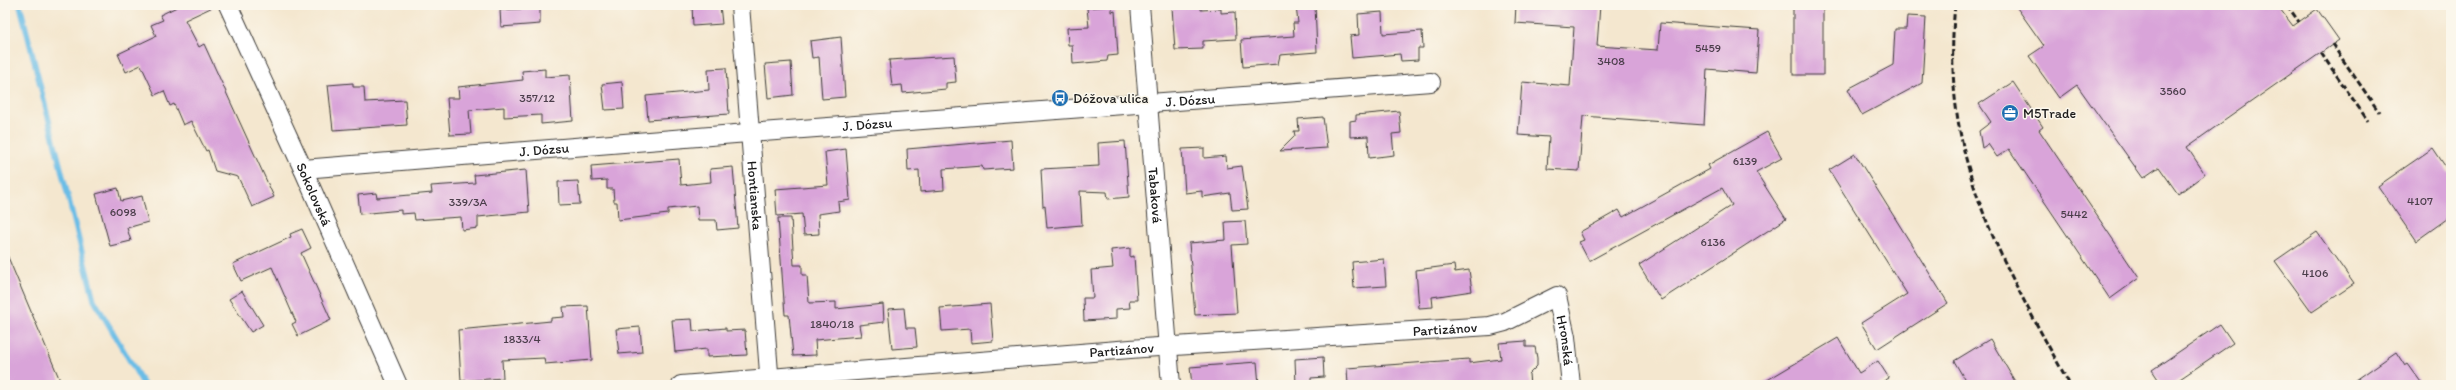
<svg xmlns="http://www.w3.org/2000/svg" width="2456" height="390" font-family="Itim,sans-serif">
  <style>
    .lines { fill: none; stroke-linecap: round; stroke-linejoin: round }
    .stream { stroke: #6bbde6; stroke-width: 5.5 }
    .building { fill: #d9a4d9 }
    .street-casing { stroke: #3c3a37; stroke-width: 20 }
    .street { stroke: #fff; stroke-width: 18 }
    .rail { stroke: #1c1c1c; stroke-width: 3; stroke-dasharray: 6 3; stroke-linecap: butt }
    .labels { text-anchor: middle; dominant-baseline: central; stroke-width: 3; stroke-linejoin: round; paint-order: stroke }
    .number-label { font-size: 12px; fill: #4b3e4b }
    .poi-label { font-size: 14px; fill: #1c1c1c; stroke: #fbf7ec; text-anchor: start }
    .street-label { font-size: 14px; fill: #1c1c1c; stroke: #fbf7ec }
  </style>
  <rect width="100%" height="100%" fill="#fbf7ec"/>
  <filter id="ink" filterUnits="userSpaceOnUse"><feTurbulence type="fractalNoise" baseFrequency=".025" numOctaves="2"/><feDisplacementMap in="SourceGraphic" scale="8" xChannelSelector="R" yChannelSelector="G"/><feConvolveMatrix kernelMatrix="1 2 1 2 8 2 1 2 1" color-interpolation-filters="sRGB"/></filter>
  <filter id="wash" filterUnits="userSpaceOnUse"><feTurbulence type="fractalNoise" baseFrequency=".012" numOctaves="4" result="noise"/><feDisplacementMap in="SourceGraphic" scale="16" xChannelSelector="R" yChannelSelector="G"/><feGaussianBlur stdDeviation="0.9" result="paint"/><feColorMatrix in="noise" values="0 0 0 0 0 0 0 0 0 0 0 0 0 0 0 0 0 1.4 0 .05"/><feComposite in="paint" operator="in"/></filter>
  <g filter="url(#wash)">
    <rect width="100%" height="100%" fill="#f4e7cf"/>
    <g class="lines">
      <polyline class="stream" points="20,5 94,300 144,385"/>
    </g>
    <g id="blocks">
      <g class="building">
        <polygon points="181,5 217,5 185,20 199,47 204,44 274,197 252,207 238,177 215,171 208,150 206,151 191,121 183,125 174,104 170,106 164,91 155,95 141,65 126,72 118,54 156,36 151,25 163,20 160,15"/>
        <polygon points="692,5 720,5 722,24 693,26"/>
        <polygon points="1200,5 1201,10 1221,9 1221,13 1235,12 1236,39 1203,41 1203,49 1175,50 1172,7"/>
        <polygon points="1301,5 1315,5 1317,52 1280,55 1278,64 1243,67 1241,40 1294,36 1293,23 1298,23 1296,6"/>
        <polygon points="1516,5 1600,5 1597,46 1658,50 1660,23 1759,30 1756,73 1707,69 1704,125 1583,116 1579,171 1547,169 1549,137 1518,135 1522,82 1570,86 1574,27 1515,23"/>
        <rect x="1793" y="5" width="30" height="70"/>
        <polygon points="2015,5 2277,5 2293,26 2317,9 2339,40 2187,147 2205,174 2178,194 2159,167 2143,178 2077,85 2059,98 2029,56 2044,46"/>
        <polygon points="1112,6 1112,12 1115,11 1118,55 1108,56 1107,61 1073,64 1072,45 1068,45 1067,28 1089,27 1087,8"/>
        <polygon points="540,8 540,24 501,27 500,10"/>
        <polygon points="1382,12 1383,34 1422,31 1423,48 1418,48 1418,60 1401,61 1400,54 1352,58 1350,36 1359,35 1358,14"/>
        <polygon points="1907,16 1926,17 1922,83 1862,115 1848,89 1893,65 1895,29 1906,29"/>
        <polygon points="841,37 845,97 822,99 819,57 812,58 810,41"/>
        <polygon points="954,56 956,82 946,83 946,89 903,93 902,85 892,86 889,60"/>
        <polygon points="791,62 793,95 768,98 765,64"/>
        <polygon points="726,68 729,114 648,120 646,96 709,90 708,69"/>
        <polygon points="545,69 545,77 570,75 573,121 541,124 541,115 504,117 504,107 469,110 471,134 450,135 447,98 459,98 458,87 523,80 522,71"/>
        <polygon points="622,82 624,109 605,110 602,84"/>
        <polygon points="2013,82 2043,127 2039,130 2139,278 2110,299 2009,149 1997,157 1988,144 1982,148 1979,131 1991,122 1979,104"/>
        <polygon points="353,83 353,87 364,87 365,102 405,100 407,125 333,130 328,85"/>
        <polygon points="1399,111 1401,133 1392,134 1394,155 1369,158 1368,136 1350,137 1350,121 1356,120 1356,115"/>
        <polygon points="1323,117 1327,148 1280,151 1295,136 1294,131 1299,131 1298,119"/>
        <polygon points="1767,132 1782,158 1756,172 1786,219 1661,300 1639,265 1732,205 1722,188 1589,261 1579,242 1584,240 1580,232 1619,210 1623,217 1710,169 1708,165"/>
        <polygon points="1011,140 1013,168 983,170 982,166 943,169 944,190 920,192 919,170 908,171 907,149"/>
        <polygon points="1125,141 1129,197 1108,199 1107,192 1080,191 1082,225 1047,228 1045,206 1043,207 1041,169 1099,166 1098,143"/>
        <polygon points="1204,148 1204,158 1226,156 1227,168 1242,166 1248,209 1232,210 1230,193 1202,197 1202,191 1185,193 1182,149"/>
        <polygon points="2433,148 2451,175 2451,216 2416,241 2378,186"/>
        <polygon points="846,149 850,200 838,202 839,211 818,214 819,234 804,235 802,214 777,216 775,189 828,185 825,152"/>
        <polygon points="1855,154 1948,303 1877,349 1861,323 1907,294 1829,170"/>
        <polygon points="679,159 681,185 711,182 710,169 733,167 738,228 717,230 716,220 698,220 697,206 668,209 668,214 618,220 617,202 614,202 613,189 607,189 607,180 592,181 591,166"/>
        <polygon points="526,170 529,212 478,217 478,228 462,230 461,217 415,220 414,213 401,214 401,210 360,214 358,195 376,193 377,198 432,193 431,186 475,183 474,175"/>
        <polygon points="578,181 580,204 559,205 558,182"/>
        <polygon points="118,188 121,201 142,196 148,222 127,228 131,241 110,246 96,194"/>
        <polygon points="778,218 791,218 794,265 802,265 802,275 807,275 809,303 836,302 836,309 883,304 884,322 859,325 861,336 815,340 816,355 793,356 789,315 785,315"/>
        <polygon points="1245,221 1247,244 1232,245 1237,313 1195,315 1189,243 1226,240 1225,222"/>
        <polygon points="302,229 311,248 301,253 331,320 298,336 292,324 296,322 272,267 241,281 233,264 291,237 290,234"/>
        <polygon points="2317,232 2354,284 2312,312 2275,261"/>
        <polygon points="1130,248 1130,257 1134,256 1137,300 1129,300 1130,308 1116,309 1116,319 1084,321 1083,298 1093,298 1091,270 1113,268 1111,250"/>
        <polygon points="5,250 62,385 5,385"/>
        <polygon points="1384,259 1386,286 1354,288 1352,262"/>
        <polygon points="1454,265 1455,272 1469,270 1472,291 1432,297 1433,307 1419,308 1416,270"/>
        <polygon points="242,291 263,325 251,332 229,299"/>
        <polygon points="990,304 993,341 971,343 970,329 942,331 940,308"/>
        <polygon points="588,306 592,360 545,364 544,358 502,360 503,378 461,381 458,330 551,321 551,318 564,317 563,307"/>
        <polygon points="904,308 906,328 915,328 917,347 892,349 888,309"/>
        <polygon points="692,319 693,331 726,328 726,331 745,330 747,355 707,357 707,349 675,352 672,320"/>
        <polygon points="2220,324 2233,343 2171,385 2162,385 2152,370"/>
        <polygon points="640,327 642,352 619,354 616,329"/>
        <polygon points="1838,338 1859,373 1878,361 1889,378 1877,385 1759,385"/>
        <polygon points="1990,339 2017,385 1968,385 1954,361"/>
        <polygon points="1526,341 1526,347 1535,347 1537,358 1537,366 1529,374 1530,385 1348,385 1347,368 1469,359 1469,363 1501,359 1499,343"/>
        <polygon points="2396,352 2405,366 2408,364 2423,385 2349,385"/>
        <polygon points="1323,357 1324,377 1311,378 1311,385 1296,385 1295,359"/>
        <polygon points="1257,362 1259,385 1192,385 1190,367"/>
      </g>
    </g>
  </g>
  <g filter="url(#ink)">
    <use href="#blocks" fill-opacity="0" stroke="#3c3a37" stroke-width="1"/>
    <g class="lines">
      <g class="street-casing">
        <g id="street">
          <path id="s1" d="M 228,5 L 303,169 L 398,385"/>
          <path id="s2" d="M 740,5 L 770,385"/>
          <path id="s3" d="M 1140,5 L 1171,385"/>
          <path id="s4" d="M 303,169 L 735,134 L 1431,82"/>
          <path id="s5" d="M 681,385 L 1143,348 L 1490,326 L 1505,322 L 1557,296 L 1566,337 L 1571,385"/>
        </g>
      </g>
      <use href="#street" class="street"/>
      <g class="rail">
        <path d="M 1955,5 C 1940,159 1999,256 2070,385"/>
        <polyline points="2287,5 2299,22"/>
        <polyline points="2332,44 2379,112"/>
        <polyline points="2321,53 2368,121"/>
      </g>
    </g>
  </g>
  <defs>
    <g id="bus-disc" transform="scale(0.9)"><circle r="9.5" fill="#1f6fb2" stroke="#fbf7ec"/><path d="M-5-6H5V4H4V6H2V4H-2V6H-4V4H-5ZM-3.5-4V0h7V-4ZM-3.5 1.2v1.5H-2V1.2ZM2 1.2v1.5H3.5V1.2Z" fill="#fff"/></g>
    <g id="office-disc" transform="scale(0.9)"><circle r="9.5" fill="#1f6fb2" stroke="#fbf7ec"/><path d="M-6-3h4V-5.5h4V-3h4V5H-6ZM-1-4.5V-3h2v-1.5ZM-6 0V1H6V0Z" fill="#fff"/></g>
  </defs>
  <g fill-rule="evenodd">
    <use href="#bus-disc" x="1060" y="98"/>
    <use href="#office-disc" x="2010" y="113"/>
  </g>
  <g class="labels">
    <g class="number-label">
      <text x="1708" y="48">5459</text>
      <text x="1611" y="61">3408</text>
      <text x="2173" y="91">3560</text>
      <text x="537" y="98">357/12</text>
      <text x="1745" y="161">6139</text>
      <text x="2420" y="201">4107</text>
      <text x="468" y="202">339/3A</text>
      <text x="123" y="212">6098</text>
      <text x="2074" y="214">5442</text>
      <text x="1713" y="242">6136</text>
      <text x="2315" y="273">4106</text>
      <text x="832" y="324">1840/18</text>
      <text x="522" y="339">1833/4</text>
    </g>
    <g class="poi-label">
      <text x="1073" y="98">Dóžova ulica</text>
      <text x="2023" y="113">M5Trade</text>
    </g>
    <g class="street-label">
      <text stroke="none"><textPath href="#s4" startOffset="890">J. Dózsu</textPath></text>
      <text stroke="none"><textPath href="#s4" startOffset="566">J. Dózsu</textPath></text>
      <text stroke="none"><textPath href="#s4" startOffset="242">J. Dózsu</textPath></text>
      <text stroke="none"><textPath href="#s1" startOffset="208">Sokolovská</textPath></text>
      <text stroke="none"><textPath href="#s2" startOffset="191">Hontianska</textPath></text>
      <text stroke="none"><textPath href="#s3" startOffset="191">Tabaková</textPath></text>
      <text stroke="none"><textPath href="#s5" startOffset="766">Partizánov</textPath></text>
      <text stroke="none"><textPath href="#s5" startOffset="930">Hronská</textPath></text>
      <text stroke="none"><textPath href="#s5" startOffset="442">Partizánov</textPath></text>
    </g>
  </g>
  <rect width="2456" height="390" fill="none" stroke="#fbf7ec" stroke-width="20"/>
</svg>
